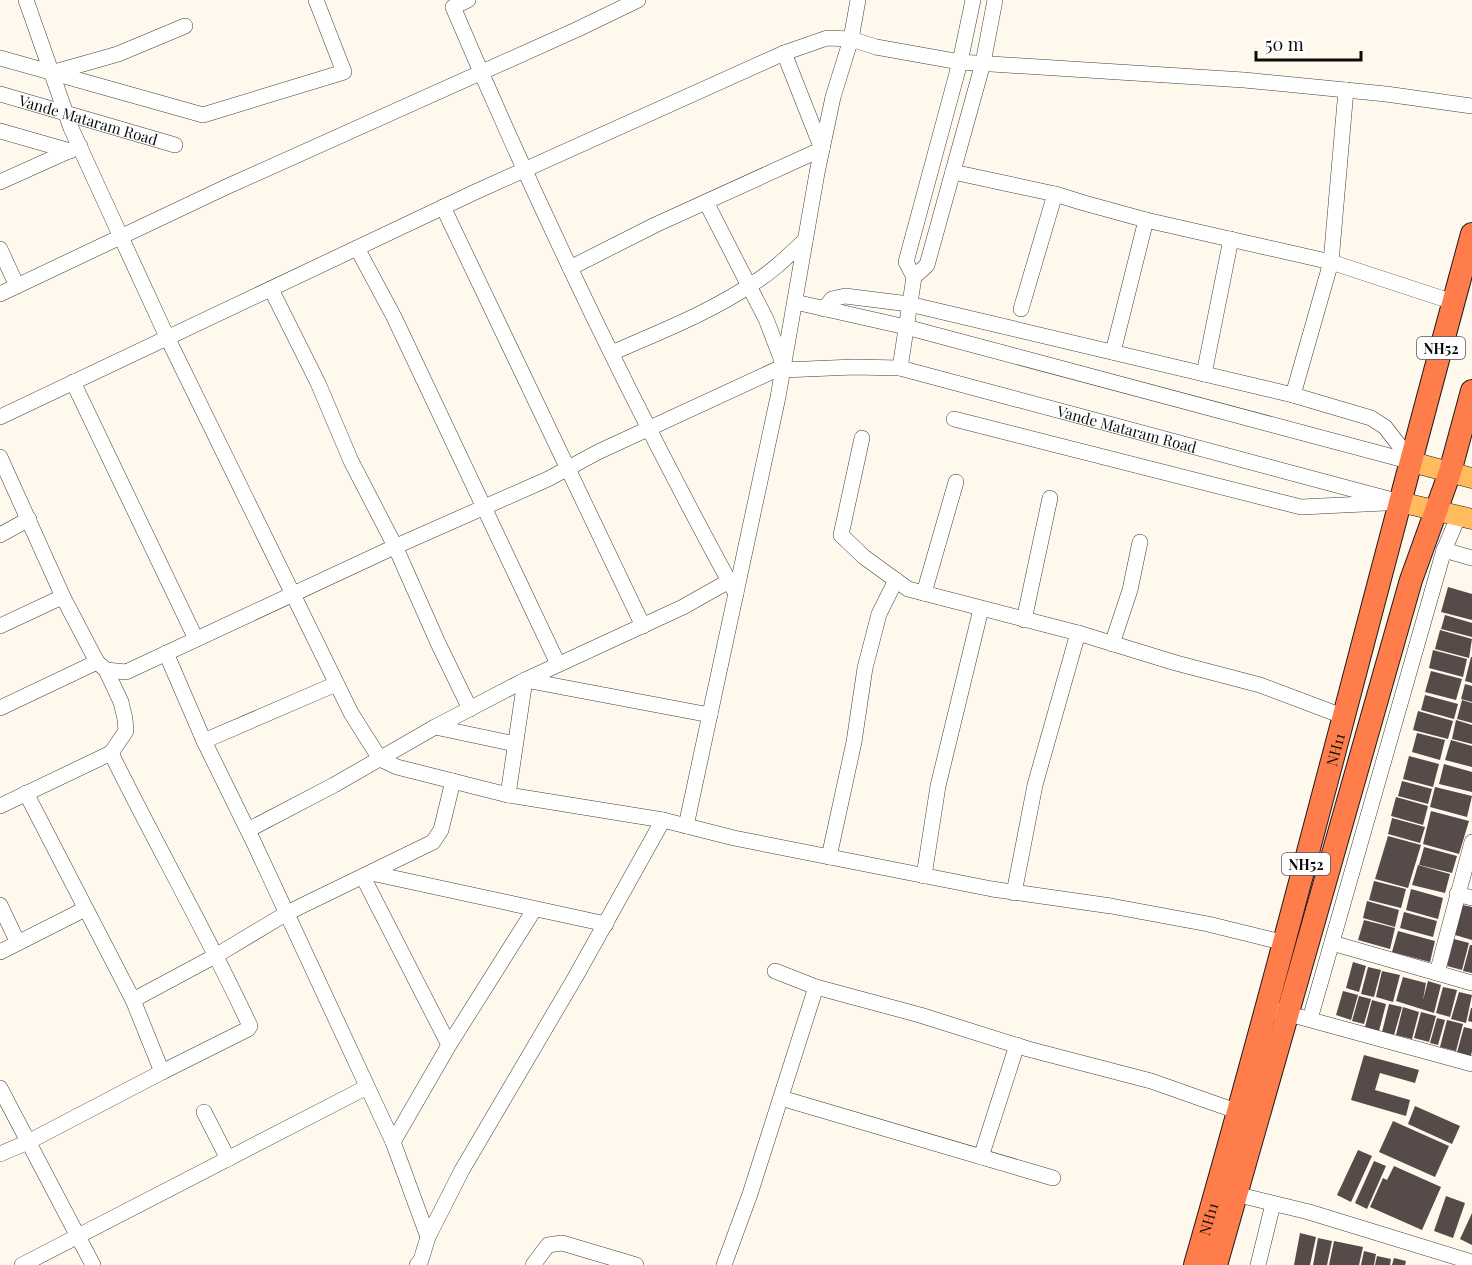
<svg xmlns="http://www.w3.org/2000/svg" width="1472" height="1265" font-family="'Playfair Display',serif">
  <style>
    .building { fill: #564b48 }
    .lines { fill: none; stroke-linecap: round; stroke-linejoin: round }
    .minor-casing { stroke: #3f3f3f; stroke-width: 16 }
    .major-casing { stroke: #1d1d1d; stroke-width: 21 }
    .highway-casing { stroke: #1d1d1d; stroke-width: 24 }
    .minor { stroke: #fff; stroke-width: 15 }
    .major { stroke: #ffbb5c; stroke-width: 20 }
    .highway { stroke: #ff7d4a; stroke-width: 22 }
    .labels { text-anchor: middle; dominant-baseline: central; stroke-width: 6; stroke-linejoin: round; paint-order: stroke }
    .shield { fill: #fff; stroke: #555; stroke-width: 1.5 }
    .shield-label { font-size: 14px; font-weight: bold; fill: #0c0c0c }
    .street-label { font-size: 15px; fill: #0c0c0c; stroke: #fff }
  </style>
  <rect width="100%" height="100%" fill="#fff8ec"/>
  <g class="building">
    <polygon points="1448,587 1472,594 1472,620 1441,612"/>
    <polygon points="1445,615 1472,623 1472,637 1441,629"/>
    <polygon points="1440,630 1472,639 1469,658 1435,649"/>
    <polygon points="1433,650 1467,659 1463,677 1429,668"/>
    <polygon points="1471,657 1472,657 1472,683 1465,681"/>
    <polygon points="1431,671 1462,679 1456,700 1425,692"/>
    <polygon points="1465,684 1472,686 1472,702 1461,699"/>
    <polygon points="1425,695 1458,704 1454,719 1421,710"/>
    <polygon points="1462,700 1472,703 1472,723 1457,719"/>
    <polygon points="1418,711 1453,721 1448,739 1413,730"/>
    <polygon points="1456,720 1472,725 1472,744 1452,739"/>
    <polygon points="1417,733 1445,740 1440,760 1412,752"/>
    <polygon points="1451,740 1472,746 1472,767 1445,760"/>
    <polygon points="1409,756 1439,764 1433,787 1403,779"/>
    <polygon points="1444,764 1472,772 1472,792 1439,784"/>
    <polygon points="1402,781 1432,789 1428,804 1398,796"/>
    <polygon points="1435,787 1472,796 1467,817 1430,807"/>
    <polygon points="1396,797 1428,806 1423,825 1391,816"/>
    <polygon points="1431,811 1469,821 1459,854 1423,844"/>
    <polygon points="1392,818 1425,827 1420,843 1388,834"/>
    <polygon points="1388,836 1421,845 1408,888 1375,879"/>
    <polygon points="1424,847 1457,856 1452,873 1419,865"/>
    <polygon points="1418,865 1450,874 1445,893 1412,885"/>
    <polygon points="1374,881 1406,889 1401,908 1369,900"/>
    <polygon points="1411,889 1443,898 1438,919 1406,910"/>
    <polygon points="1367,901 1399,910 1395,927 1363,918"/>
    <polygon points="1463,905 1472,907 1472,940 1455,935"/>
    <polygon points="1404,912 1437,921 1433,937 1400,928"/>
    <polygon points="1364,920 1395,928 1390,949 1358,940"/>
    <polygon points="1398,931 1435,941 1430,962 1392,952"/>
    <polygon points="1454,939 1469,943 1462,970 1447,966"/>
    <polygon points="1470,945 1472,945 1472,973 1463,971"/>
    <polygon points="1353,962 1366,966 1359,992 1346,988"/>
    <polygon points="1368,967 1381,970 1374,997 1361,994"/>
    <polygon points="1382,971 1400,975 1393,1002 1376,997"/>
    <polygon points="1403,977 1426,983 1423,1000 1428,981 1441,985 1434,1013 1396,1001"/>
    <polygon points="1443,987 1457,990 1450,1017 1436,1013"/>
    <polygon points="1343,991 1358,995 1351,1020 1336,1015"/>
    <polygon points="1459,992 1472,995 1466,1023 1451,1019"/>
    <polygon points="1359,996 1371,999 1364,1024 1352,1021"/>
    <polygon points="1372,1000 1386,1004 1379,1031 1365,1027"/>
    <polygon points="1389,1004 1402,1007 1394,1035 1382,1032"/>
    <polygon points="1403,1007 1419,1012 1412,1039 1396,1035"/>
    <polygon points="1471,1008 1472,1008 1472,1022 1468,1021"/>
    <polygon points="1421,1012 1436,1016 1429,1042 1414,1038"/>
    <polygon points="1437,1018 1445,1020 1438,1045 1430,1043"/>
    <polygon points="1447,1020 1463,1024 1456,1051 1440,1047"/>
    <polygon points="1464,1027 1472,1029 1472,1051 1470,1060 1456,1056"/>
    <polygon points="1364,1055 1419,1070 1415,1083 1380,1073 1375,1090 1410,1100 1406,1116 1351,1100"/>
    <polygon points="1415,1106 1460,1126 1452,1144 1408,1124"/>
    <polygon points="1393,1121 1449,1146 1435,1177 1379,1152"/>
    <polygon points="1358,1150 1372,1156 1351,1202 1337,1195"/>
    <polygon points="1374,1161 1386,1166 1367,1209 1355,1203"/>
    <polygon points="1394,1166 1441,1187 1422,1230 1370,1207 1383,1178 1387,1180"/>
    <polygon points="1446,1196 1465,1203 1453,1238 1434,1231"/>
    <polygon points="1472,1213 1472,1245 1460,1239"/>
    <polygon points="1300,1233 1316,1237 1310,1265 1294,1265"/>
    <polygon points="1318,1238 1332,1241 1327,1265 1313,1265"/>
    <polygon points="1334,1241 1363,1247 1359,1265 1329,1265"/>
    <polygon points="1364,1251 1376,1254 1374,1265 1361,1265"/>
    <polygon points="1377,1256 1391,1259 1390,1265 1375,1265"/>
    <polygon points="1394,1258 1406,1261 1405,1265 1392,1265"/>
  </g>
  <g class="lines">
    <g class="minor-casing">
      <g id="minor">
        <polyline points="26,0 71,128 121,237 168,339 351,713 380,759 397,767 508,795 663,820 734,838 992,889 1111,906 1208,924 1285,943"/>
        <path d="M 468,0 L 453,7 C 538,207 632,404 736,594"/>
        <polyline points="0,58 203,115 344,72 316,0"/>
        <polyline points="51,73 118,54 185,26"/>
        <path id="s1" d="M 0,94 L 175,145"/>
        <polyline points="0,131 70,151"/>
        <polyline points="953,172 1055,194 1084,203 1146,220 1331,262 1453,302"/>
        <polyline points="0,182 80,146"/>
        <polyline points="706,202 766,319 784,366"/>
        <polyline points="443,207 643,626"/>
        <polyline points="357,248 394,317 558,664"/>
        <polyline points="0,249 17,286"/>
        <polyline points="570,268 655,225 822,149 784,53"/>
        <polyline points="914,277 927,265 983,63 995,0"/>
        <polyline points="271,289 318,383 351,461 395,546 438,643 470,709"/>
        <polyline points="0,294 226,187 578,29 638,0"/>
        <polyline points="795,302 906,327 1412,462"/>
        <polyline points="824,309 832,299 845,296 909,304 1293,395 1371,418 1385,427 1412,462"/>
        <polyline points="1021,309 1055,194"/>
        <polyline points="1113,352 1146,220"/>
        <path d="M 612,353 C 659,332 709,313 752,284 C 772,272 788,256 805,240"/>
        <polyline points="900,368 914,277 906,262 960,62 973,0"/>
        <path id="s2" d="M 783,370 L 854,367 L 900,368 L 1400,502"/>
        <polyline points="1204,374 1231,239"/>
        <polyline points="73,382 196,639"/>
        <polyline points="1293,395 1331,262 1346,90"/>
        <polyline points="0,417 473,193 784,53 827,38 851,39 876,47 960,62 1244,80 1386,94 1472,106"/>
        <polyline points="954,419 1301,507 1385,503"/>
        <polyline points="862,438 841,535 864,557 908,589 1078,633 1176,663 1260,685 1345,717"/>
        <polyline points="0,457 64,599 97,662 106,670 121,702 125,719 126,731 111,753 0,806"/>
        <polyline points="0,535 29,519"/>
        <polyline points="1444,550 1472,558"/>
        <polyline points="924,593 956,482"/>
        <polyline points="1024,620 1050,498"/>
        <polyline points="0,626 62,597"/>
        <polyline points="1112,644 1130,590 1140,542"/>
        <polyline points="166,653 204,741 255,845 393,1142 428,1237"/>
        <polyline points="106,670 126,672 392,548 548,479 598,452 784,366"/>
        <polyline points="0,708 97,662"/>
        <polyline points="435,727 515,744"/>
        <polyline points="204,741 336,684"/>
        <path d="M 111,753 C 156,845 207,933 250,1026 L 248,1029 L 162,1072"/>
        <polyline points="508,795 525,680 710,715"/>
        <polyline points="686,826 778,397 817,173 833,97 851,39 858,0"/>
        <polyline points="248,830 334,785 435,727 525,680 683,607 729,581"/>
        <polyline points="829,857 854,742 865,668 879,614 896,580"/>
        <polyline points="371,873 606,924"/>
        <polyline points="924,876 938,786 981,609"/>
        <polyline points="363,877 449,1045 393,1142"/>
        <polyline points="1014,893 1035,785 1078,633"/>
        <polyline points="1457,894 1472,898"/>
        <polyline points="0,905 18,943"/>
        <polyline points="1332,943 1472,983"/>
        <polyline points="0,952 85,909"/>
        <polyline points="775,971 816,987 920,1015 1028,1049 1151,1081 1239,1112"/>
        <polyline points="1437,973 1472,842"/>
        <polyline points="133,1000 217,955 287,913 433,842 441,830 453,781"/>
        <polyline points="1278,1011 1472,1064"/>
        <polyline points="1310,1019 1444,550 1459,515"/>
        <polyline points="449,1045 534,910"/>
        <polyline points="0,1088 93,1265"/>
        <polyline points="781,1098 1053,1178"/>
        <polyline points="204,1112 228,1159"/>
        <polyline points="0,1154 28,1142 162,1072 133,1000 26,793"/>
        <polyline points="981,1157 1017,1045"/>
        <polyline points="1235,1194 1309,1212 1472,1262"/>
        <polyline points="22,1265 367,1087"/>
        <polyline points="417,1265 421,1260 428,1237 462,1170 576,976 663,820"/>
        <polyline points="533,1265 548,1245 562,1243 636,1265"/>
        <polyline points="724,1265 750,1194 816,987"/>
        <polyline points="1258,1265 1273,1204"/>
      </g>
    </g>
    <g class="major-casing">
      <g id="major">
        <polyline points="1412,462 1472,478"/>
        <polyline points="1400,502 1472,519"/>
      </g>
    </g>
    <g class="highway-casing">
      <g id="highway">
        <path id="s3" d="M 1195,1265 C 1293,923 1378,577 1472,234"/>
        <polyline points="1216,1265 1411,580 1450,472 1472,391"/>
      </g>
    </g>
    <use href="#minor" class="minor"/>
    <use href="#major" class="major"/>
    <use href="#highway" class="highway"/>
  </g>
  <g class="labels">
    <g class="shield">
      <rect x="1417" y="337" width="48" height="22" rx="4.5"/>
      <rect x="1282" y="853" width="48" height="22" rx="4.5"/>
    </g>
    <g class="shield-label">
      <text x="1441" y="348">NH52</text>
      <text x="1306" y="864">NH52</text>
    </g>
    <g class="street-label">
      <text stroke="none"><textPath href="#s1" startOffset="92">Vande Mataram Road</textPath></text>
      <text stroke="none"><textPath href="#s2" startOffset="352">Vande Mataram Road</textPath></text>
      <text stroke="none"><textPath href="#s3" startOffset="534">NH11</textPath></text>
      <text stroke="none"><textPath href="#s3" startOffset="48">NH11</textPath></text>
    </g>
  </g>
  <path d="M1256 51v9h105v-9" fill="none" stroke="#0c0c0c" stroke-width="3"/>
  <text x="1265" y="51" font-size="18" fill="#0c0c0c" stroke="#ffffff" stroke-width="4.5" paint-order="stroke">50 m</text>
</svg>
